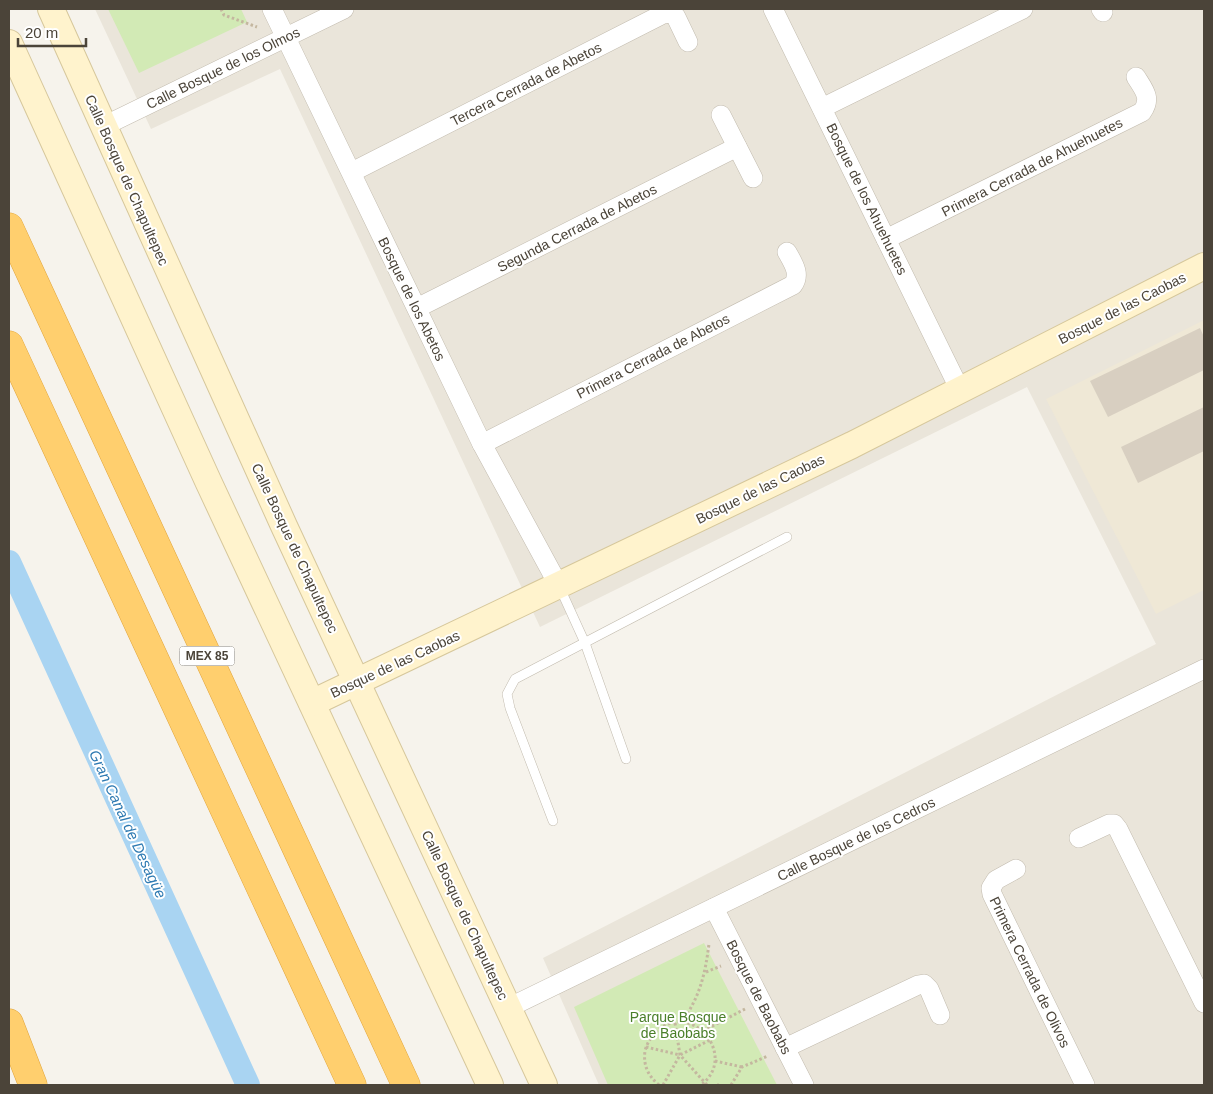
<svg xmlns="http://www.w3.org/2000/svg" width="1213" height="1094" font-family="Helvetica,sans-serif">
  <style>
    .residential { fill: #eae5da }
    .education { fill: #efe8d6 }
    .green { fill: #d2eab5 }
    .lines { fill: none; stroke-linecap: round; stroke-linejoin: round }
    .canal { stroke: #a9d4f2; stroke-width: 24 }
    .building { fill: #d8cfc1 }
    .lane-casing { stroke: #c2bbae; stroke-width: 10 }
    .street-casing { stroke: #c2bbae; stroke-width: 20 }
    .secondary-casing { stroke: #d6c79b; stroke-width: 28 }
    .highway-casing { stroke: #e0a43c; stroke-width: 29 }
    .path { stroke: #c4b79f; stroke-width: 3; stroke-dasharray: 2.5 2.5; stroke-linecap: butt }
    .lane { stroke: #fff; stroke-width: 9 }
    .street { stroke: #fff; stroke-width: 19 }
    .secondary { stroke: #fff3cd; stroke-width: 26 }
    .highway { stroke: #ffcf6e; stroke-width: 28 }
    .labels { text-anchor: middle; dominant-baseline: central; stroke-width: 4; stroke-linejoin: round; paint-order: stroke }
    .shield { fill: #fff; stroke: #817c74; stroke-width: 1 }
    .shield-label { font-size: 12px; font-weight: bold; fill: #4b4439 }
    .street-label { font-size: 14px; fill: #4b4439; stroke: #fff }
    .park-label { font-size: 14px; fill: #4a7f2a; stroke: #fff }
    .water-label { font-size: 15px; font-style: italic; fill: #2e7ab2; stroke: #fff }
  </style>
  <rect width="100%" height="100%" fill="#f6f3ec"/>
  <polygon class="residential" points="95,9 1204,9 1204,1085 599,1085 543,958 1156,644 1027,387 540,627 280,69 151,129"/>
  <polygon class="education" points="1204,320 1204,590 1156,614 1046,399"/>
  <g class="green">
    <polygon points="108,9 241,9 247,22 139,73"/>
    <polygon points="704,943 777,1085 608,1085 574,1007"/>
  </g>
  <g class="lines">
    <polyline class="canal" points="9,562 248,1085"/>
  </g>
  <g class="building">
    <polygon points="1200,328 1204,337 1204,370 1108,417 1090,381"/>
    <polygon points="1204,407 1204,451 1138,483 1121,447"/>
  </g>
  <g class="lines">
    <g class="lane-casing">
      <g id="lane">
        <polyline points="560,588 585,643 626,759"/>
        <polyline points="553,821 510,708 507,694 515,679 787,537"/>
      </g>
    </g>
    <g class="street-casing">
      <g id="street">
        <polyline points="272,9 482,444 559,586"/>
        <polyline points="773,9 960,390"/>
        <polyline points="1101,9 1103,12"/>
        <polyline points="822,108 1023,9"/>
        <polyline points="721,115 753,178"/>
        <polyline points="102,127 344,9"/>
        <polyline points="352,172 663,14 671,13 676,17 688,42"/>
        <path d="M 886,239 L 1142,112 C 1152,98 1144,90 1136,77"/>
        <polyline points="417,308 737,147"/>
        <path d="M 482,444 L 793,285 C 801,274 793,263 787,252"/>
        <polyline points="1079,838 1109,824 1114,824 1118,829 1204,1003"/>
        <polyline points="1016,869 996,880 991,888 992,894 1085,1085"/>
        <polyline points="714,908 804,1085"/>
        <polyline points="508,1008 1204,669"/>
        <polyline points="785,1048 918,985 924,984 929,989 940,1015"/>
      </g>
    </g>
    <g class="secondary-casing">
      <g id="secondary">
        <polyline points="51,9 284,526 544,1085"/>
        <polyline points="9,43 208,481 490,1085"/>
        <polyline points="312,703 852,445 1204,266"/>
      </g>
    </g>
    <g class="highway-casing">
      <g id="highway">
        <polyline points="9,227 406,1085"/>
        <polyline points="9,345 352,1085"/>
        <polyline points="9,1023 33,1085"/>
      </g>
    </g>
    <g class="path">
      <polyline points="221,9 224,15 257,27"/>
      <polyline points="706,972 721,966"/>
      <path d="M 682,1022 C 700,996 705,975 709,944"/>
      <polyline points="675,1023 680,1055 707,1085"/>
      <polyline points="703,1031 745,1009"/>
      <polyline points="646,1047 680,1055"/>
      <polyline points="715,1061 742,1067"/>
      <path d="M 659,1085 C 648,1076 643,1065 645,1051 C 647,1043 651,1037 657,1031 C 692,1000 739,1056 701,1085"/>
      <polyline points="663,1085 680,1055 710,1040"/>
      <polyline points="717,1085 719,1085"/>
      <polyline points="731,1085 742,1067 768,1056"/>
    </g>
    <use href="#lane" class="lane"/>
    <use href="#street" class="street"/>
    <use href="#secondary" class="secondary"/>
    <use href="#highway" class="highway"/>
  </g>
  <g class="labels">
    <rect class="shield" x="179.5" y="646.5" width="55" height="19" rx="4"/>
    <g class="shield-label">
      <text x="207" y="656">MEX 85</text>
    </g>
    <g class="street-label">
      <text transform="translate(223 68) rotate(-26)">Calle Bosque de los Olmos</text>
      <text transform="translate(526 84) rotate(-27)">Tercera Cerrada de Abetos</text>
      <text transform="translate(1032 167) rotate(-27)">Primera Cerrada de Ahuehuetes</text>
      <text transform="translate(127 180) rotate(66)">Calle Bosque de Chapultepec</text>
      <text transform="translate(867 199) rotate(64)">Bosque de los Ahuehuetes</text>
      <text transform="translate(577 228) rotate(-27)">Segunda Cerrada de Abetos</text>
      <text transform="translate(412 299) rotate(64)">Bosque de los Abetos</text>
      <text transform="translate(1122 308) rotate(-27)">Bosque de las Caobas</text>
      <text transform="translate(653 356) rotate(-27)">Primera Cerrada de Abetos</text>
      <text transform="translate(760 489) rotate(-26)">Bosque de las Caobas</text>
      <text transform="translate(295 548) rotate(65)">Calle Bosque de Chapultepec</text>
      <text transform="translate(395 664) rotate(-25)">Bosque de las Caobas</text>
      <text transform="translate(856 839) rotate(-26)">Calle Bosque de los Cedros</text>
      <text transform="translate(465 915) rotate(65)">Calle Bosque de Chapultepec</text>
      <text transform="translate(1030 972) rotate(64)">Primera Cerrada de Olivos</text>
      <text transform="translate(759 997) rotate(63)">Bosque de Baobabs</text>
    </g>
    <g class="park-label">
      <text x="678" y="1017">Parque Bosque<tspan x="678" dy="16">de Baobabs</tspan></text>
    </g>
    <g class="water-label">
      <text transform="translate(128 824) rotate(65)">Gran Canal de Desagüe</text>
    </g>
  </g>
  <rect width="1213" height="1094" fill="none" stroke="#4b4439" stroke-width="20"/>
  <path d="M18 38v8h68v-8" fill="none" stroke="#4b4439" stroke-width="2.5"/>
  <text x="25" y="38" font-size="15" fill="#4b4439" stroke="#ffffff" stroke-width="4" paint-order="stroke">20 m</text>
</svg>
